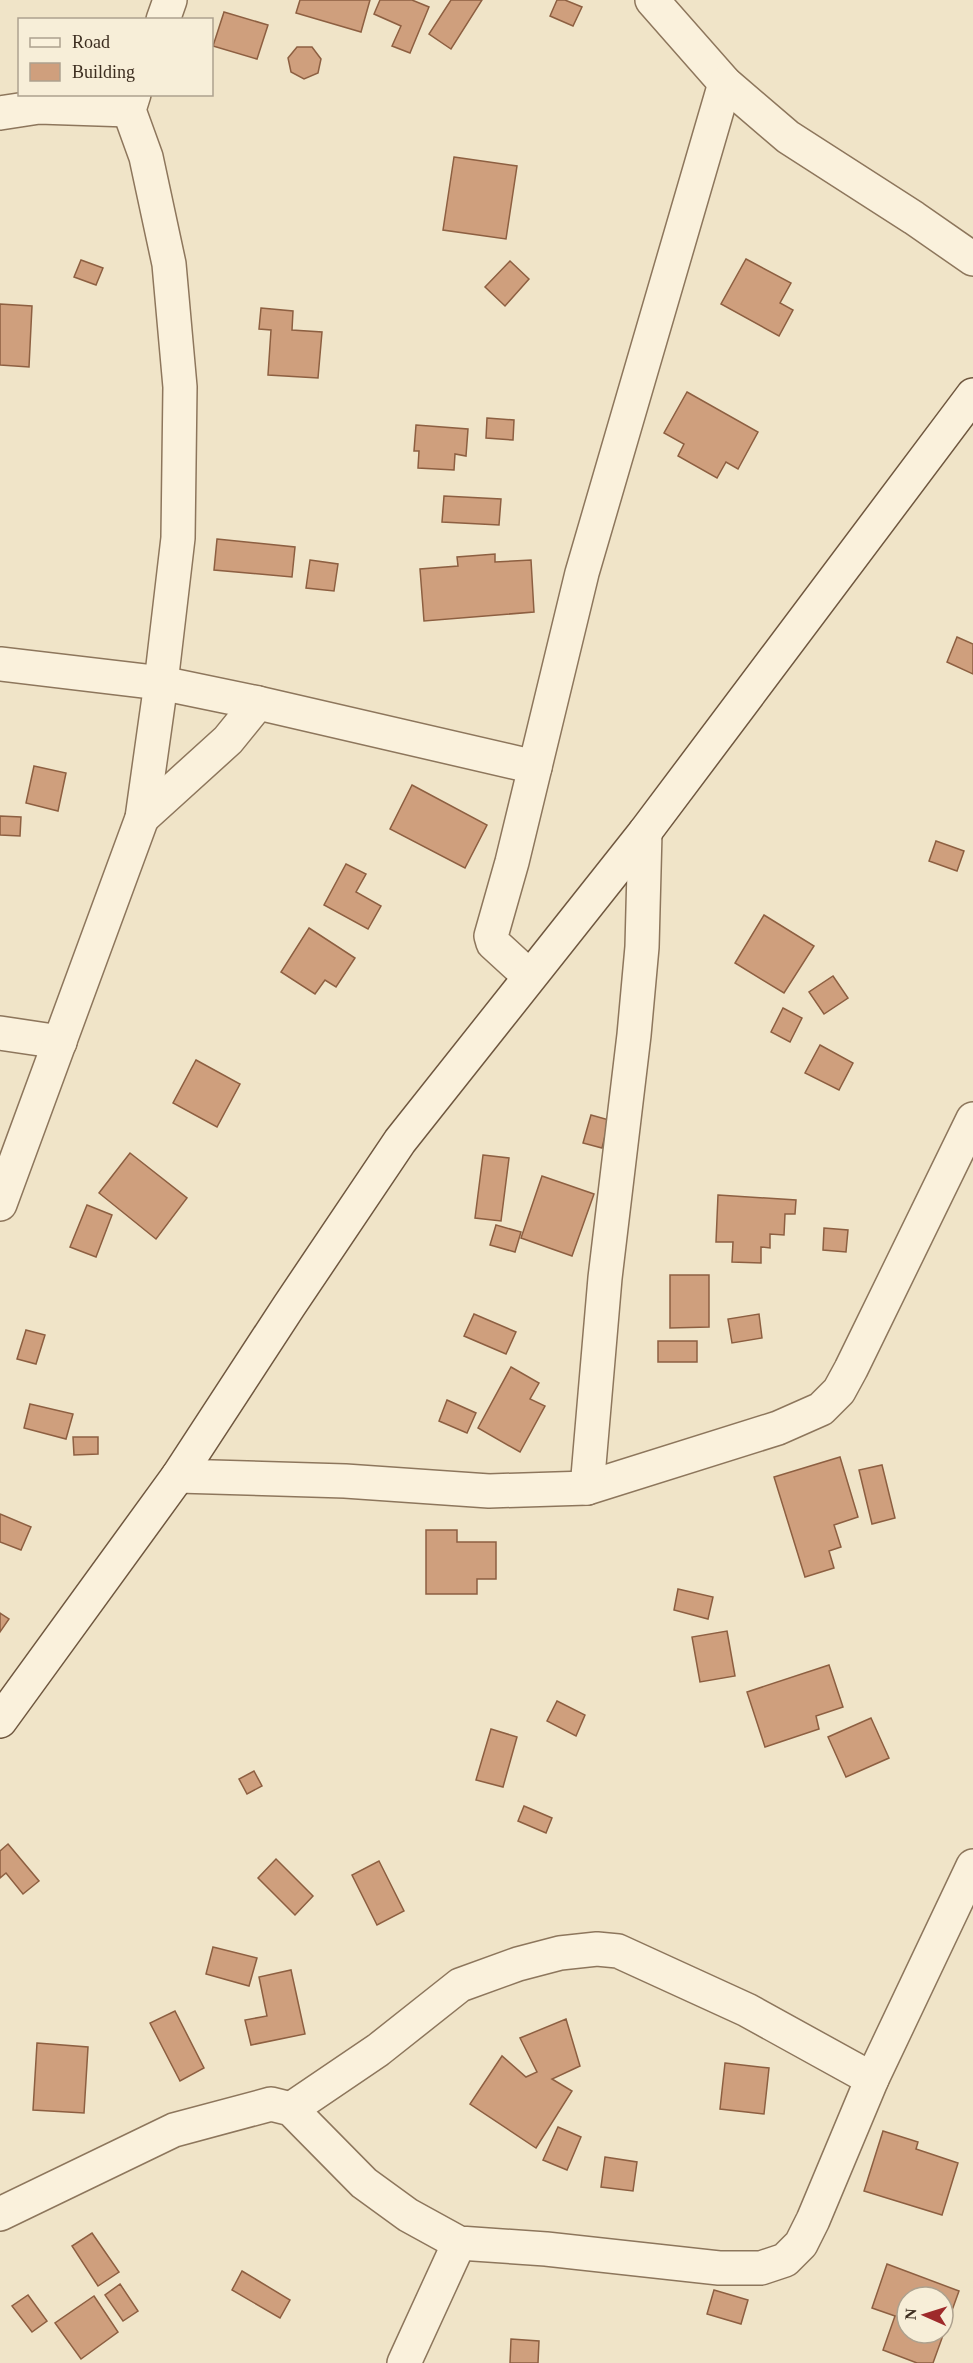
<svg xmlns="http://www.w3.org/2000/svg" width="973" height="2363" font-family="Georgia,serif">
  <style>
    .building { fill: #cf9f7d; stroke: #8d5f41; stroke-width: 1.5; fill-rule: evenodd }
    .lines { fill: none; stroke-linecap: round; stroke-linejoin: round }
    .street-casing { stroke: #8d765c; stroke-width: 36 }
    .secondary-casing { stroke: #6f573f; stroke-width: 36 }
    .street { stroke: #faf1dc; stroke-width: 33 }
    .secondary { stroke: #faf1dc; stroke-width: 33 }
  </style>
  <rect width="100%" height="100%" fill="#f0e4c8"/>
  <g class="building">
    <polygon points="300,0 370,0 361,32 296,13"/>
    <polygon points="380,0 412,0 429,7 410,53 392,46 401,26 374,14"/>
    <polygon points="451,0 482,0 451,49 429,34"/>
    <polygon points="557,0 565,0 582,7 573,26 550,16"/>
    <polygon points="224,12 268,25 257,59 213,46"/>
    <polygon points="297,47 312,47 321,59 318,73 304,79 291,72 288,58"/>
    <polygon points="454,157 517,166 506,239 443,230"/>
    <polygon points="746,259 791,283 780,303 793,310 779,336 721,304"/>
    <polygon points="81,260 103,268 96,285 74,277"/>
    <polygon points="510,261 529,279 505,306 485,287"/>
    <polygon points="0,304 32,306 29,367 0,365"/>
    <polygon points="261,308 293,311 292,330 322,332 318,378 268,375 271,330 259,329"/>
    <polygon points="687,392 758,432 738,469 726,462 717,478 678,456 684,444 664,433"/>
    <polygon points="487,418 514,420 513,440 486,438"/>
    <polygon points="416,425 468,429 466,456 455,454 454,470 418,468 419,451 414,451"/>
    <polygon points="444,496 501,499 499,525 442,522"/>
    <polygon points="217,539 295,547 292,577 214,570"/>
    <polygon points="495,554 495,562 531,560 534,612 424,621 420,569 458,566 457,557"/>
    <polygon points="310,560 338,564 334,591 306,588"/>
    <polygon points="957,637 973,644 973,674 947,662"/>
    <polygon points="34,766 66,773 58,811 26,803"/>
    <polygon points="412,785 487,825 465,868 390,829"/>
    <polygon points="0,816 21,817 20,836 0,835"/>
    <polygon points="936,841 964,851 957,871 929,861"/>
    <polygon points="346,864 366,874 356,892 381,906 368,929 324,905"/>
    <polygon points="764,915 814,946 784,993 735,963"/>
    <polygon points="309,928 355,958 336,987 325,980 315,994 281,972"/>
    <polygon points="833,976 848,998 824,1014 809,992"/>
    <polygon points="783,1008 802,1018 790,1042 771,1032"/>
    <polygon points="820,1045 853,1063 839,1090 805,1073"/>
    <polygon points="196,1060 240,1084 217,1127 173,1103"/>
    <polygon points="591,1115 609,1120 602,1148 583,1143"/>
    <polygon points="130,1153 187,1198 156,1239 99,1193"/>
    <polygon points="483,1155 509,1158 501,1221 475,1218"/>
    <polygon points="542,1176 594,1194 572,1256 521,1238"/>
    <polygon points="718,1195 796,1200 795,1214 785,1214 784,1235 770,1234 770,1248 761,1247 761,1263 732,1262 733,1242 716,1242"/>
    <polygon points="87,1205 112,1215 96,1257 70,1247"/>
    <polygon points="496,1225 521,1232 515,1252 490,1245"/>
    <polygon points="824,1228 848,1230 846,1252 823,1250"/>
    <polygon points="670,1275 709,1275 709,1327 670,1328"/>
    <polygon points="474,1314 516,1332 506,1354 464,1336"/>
    <polygon points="759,1314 762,1338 732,1343 728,1319"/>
    <polygon points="26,1330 45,1335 36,1364 17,1359"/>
    <rect x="658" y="1341" width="39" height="21"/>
    <polygon points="511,1367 539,1383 530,1399 545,1406 520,1452 478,1428"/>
    <polygon points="447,1400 476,1413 467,1433 439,1421"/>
    <polygon points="30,1404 73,1414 66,1439 24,1428"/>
    <polygon points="73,1437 98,1437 98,1454 74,1455"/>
    <polygon points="840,1457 858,1517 834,1525 841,1547 829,1551 834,1568 805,1577 774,1477"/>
    <polygon points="882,1465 895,1518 872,1524 859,1470"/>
    <polygon points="0,1514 31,1527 21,1550 0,1542"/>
    <polygon points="426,1530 457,1530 457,1542 496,1542 496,1579 477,1579 477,1594 426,1594"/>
    <polygon points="678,1589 713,1597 708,1619 674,1610"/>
    <polygon points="0,1613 9,1619 0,1632"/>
    <polygon points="727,1631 735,1676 700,1682 692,1637"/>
    <polygon points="829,1665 843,1707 816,1716 819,1729 765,1747 747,1692"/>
    <polygon points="557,1701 585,1715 576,1736 547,1721"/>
    <polygon points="871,1718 889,1758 846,1777 828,1737"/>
    <polygon points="491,1729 517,1737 503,1787 476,1780"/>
    <polygon points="254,1771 262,1786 247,1794 239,1779"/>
    <polygon points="524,1806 552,1818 546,1833 518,1821"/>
    <polygon points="8,1844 39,1881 23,1894 6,1873 0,1878 0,1851"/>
    <polygon points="276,1859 313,1896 295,1915 258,1878"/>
    <polygon points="379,1861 404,1911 377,1925 352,1875"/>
    <polygon points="213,1947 257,1958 249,1986 206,1974"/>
    <polygon points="291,1970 305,2034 251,2045 245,2020 267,2016 259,1977"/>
    <polygon points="175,2011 204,2068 180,2081 150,2023"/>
    <polygon points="566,2019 580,2066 552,2079 572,2091 536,2148 470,2104 502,2056 526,2077 537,2072 520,2038"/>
    <polygon points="37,2043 88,2047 84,2113 33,2110"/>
    <polygon points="725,2063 769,2068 764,2114 720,2109"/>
    <polygon points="558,2127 581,2137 567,2170 543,2160"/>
    <polygon points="883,2131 918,2142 916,2149 958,2163 942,2215 864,2191"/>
    <polygon points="605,2157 637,2162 633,2191 601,2187"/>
    <polygon points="92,2233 119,2272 98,2286 72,2246"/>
    <path d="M 887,2264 L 959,2291 L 933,2363 L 917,2363 L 883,2350 L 895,2316 L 872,2308 ZM 907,2297 L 943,2297 L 943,2333 L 907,2333 Z"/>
    <polygon points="242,2271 290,2300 280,2318 232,2290"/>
    <polygon points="120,2284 138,2311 123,2321 105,2295"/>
    <polygon points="714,2290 748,2300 741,2324 707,2314"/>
    <polygon points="28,2295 47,2321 32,2332 12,2306"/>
    <polygon points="94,2296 118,2332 81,2359 55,2323"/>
    <polygon points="511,2339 539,2341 538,2363 510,2363"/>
  </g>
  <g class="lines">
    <g class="street-casing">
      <g id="street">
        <polyline points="652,0 725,83 788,137 914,218 973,259"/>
        <polyline points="163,20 170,0"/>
        <polyline points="0,113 39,107 129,110"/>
        <polyline points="0,664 161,683 258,703 535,767"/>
        <polyline points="142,818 228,740 258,703"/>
        <polyline points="529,976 493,943 491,936 512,862 582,573 725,83"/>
        <polyline points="0,1033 60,1042"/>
        <polyline points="0,1204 142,818 161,683 178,538 180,387 169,264 146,157 129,110 134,94"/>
        <polyline points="178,1476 345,1481 489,1491 587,1488 778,1428 821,1409 839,1391 851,1369 973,1119"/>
        <polyline points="587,1488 605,1278 634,1035 642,947 645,832"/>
        <polyline points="291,2109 378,2050 460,1985 518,1964 560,1953 597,1949 618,1951 747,2010 872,2079"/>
        <polyline points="0,2214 174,2130 271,2104 291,2109 364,2183 408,2215 459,2243 546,2249 719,2268 761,2268 785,2260 801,2244 813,2220 872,2079 973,1866"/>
        <polyline points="404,2363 459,2243"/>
      </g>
    </g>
    <g class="secondary-casing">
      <polyline id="secondary" points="0,1721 178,1476 289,1306 400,1141 645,832 973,395"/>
    </g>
    <use href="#street" class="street"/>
    <use href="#secondary" class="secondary"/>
  </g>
  <rect x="18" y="18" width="195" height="78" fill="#f7eed8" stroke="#ada18e" stroke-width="1.5"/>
  <rect x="30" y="38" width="30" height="9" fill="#faf1dc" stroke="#ada18e" stroke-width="1.5"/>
  <text x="72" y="48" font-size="18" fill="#3d2e20">Road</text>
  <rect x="30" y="63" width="30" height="18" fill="#cf9f7d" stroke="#ada18e" stroke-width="1.5"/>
  <text x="72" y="78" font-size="18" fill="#3d2e20">Building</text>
  <g transform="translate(925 2315) rotate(273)"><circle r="28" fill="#f7eed8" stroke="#ada18e" stroke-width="1.5"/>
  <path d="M0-4.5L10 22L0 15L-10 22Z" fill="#9e2a2b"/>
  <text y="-9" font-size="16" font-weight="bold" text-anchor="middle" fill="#3d2e20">N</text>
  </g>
</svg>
